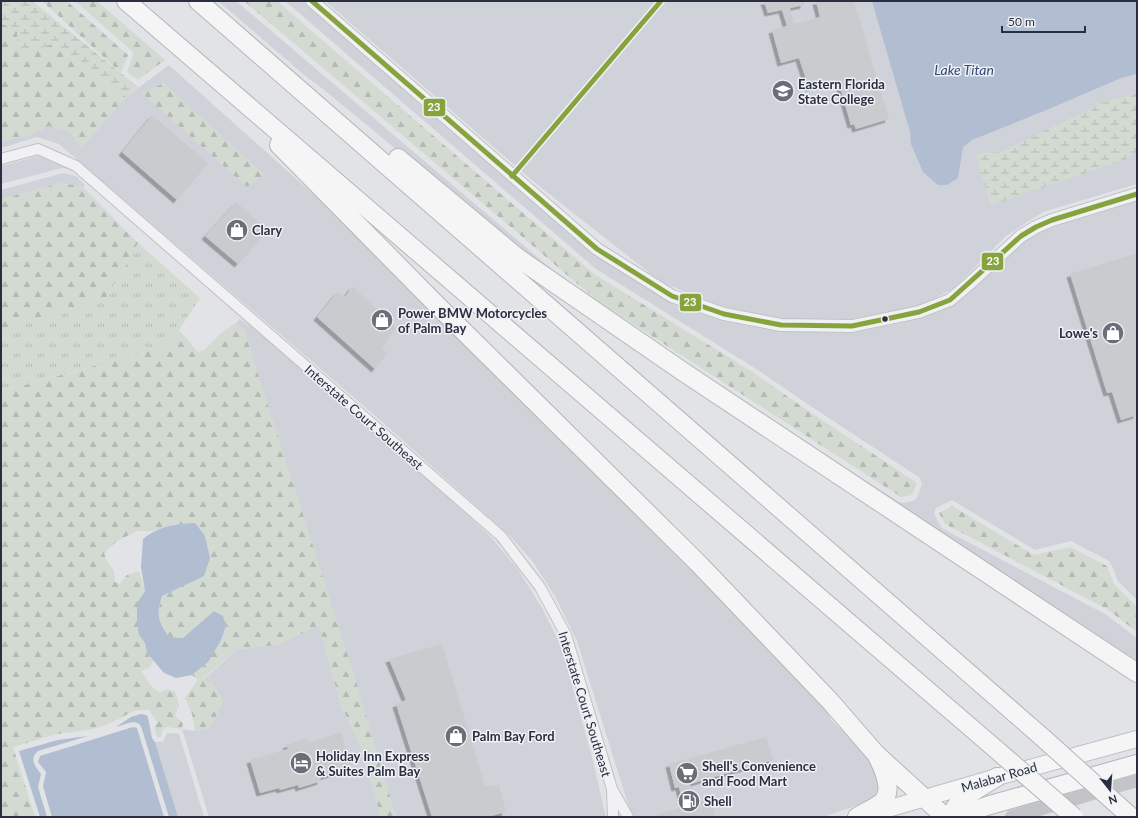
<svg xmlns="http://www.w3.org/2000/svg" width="1138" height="818" font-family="Lato,sans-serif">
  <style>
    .built { fill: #d0d2d9 }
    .grass { fill: url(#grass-tufts) }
    .forest { fill: url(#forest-firs) }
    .wetland { fill: url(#wetland-marsh) }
    .water { fill: #b1bdd0 }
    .building { fill: #cacbce; filter: url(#shadow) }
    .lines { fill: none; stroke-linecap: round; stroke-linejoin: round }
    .minor-casing { stroke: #c0c1c4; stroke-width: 12 }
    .tertiary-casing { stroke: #c0c1c4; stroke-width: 14 }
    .primary-casing { stroke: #bec0c4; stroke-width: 18 }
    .motorway-casing { stroke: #b4b6bb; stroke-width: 20 }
    .minor { stroke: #f1f1f3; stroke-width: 10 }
    .tertiary { stroke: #f1f1f3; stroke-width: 12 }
    .secondary { stroke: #c2c4c8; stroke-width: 14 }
    .primary { stroke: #f5f5f6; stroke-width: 16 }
    .motorway { stroke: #f5f5f6; stroke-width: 18 }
    .motorway-bridge-casing { stroke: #b4b6bb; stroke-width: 20; stroke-linecap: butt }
    .motorway-bridge { stroke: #f5f5f6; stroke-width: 18 }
    .bus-1-casing { stroke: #eff1f6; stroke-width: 8 }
    .bus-1 { stroke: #86a33e; stroke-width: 5 }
    .bus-dot { fill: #292f3f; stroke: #eff1f6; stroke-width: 1.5 }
    .labels { text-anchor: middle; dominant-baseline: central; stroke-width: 3; stroke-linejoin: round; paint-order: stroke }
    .poi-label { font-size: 13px; font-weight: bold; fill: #292f3f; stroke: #eff1f6; text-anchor: start }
    .street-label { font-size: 13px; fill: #292f3f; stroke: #eff1f6 }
    .water-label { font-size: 14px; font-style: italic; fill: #344a72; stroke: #eff1f6 }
    .line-badge { stroke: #eff1f6; stroke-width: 1.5 }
    .badge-label { font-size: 11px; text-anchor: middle; font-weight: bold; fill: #fff }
  </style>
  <defs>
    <pattern id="grass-tufts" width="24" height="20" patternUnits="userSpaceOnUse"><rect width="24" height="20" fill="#d2dad2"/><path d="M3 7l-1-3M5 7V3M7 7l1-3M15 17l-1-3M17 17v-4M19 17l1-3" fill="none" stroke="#b4bbb5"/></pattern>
    <pattern id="forest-firs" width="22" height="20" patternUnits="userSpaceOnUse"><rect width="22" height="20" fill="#d2dad2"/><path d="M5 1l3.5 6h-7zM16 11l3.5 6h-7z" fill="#b4bbb5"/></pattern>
    <pattern id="wetland-marsh" width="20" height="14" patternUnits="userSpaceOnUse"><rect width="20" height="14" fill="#d2dad2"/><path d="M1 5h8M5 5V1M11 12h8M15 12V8" fill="none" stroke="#b4bbb5"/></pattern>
    <filter id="shadow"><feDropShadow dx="-3.5" dy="3.5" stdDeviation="0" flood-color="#0004"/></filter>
  </defs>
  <rect width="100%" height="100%" fill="#e2e3e6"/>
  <g class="built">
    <polygon points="218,1 236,1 582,295 521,252 318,85 309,79"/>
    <polygon points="285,1 303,1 594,254 670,302 723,320 780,331 853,333 920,319 952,306 974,288 1025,241 1039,233 1054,227 1137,201 1137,600 1118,581 1111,564 1109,561 1071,541 1035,550 952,500 936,508 934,513 941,527 943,529 1105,614 1137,638 1137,662 642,337 899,502 903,503 913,501 917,498 922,484 920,478 806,403 753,367 596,269"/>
    <polygon points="325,1 1137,1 1137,184 1043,212 1006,236 953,289 921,305 851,319 786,319 731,311 661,282 534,182"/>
    <polygon points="169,65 322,202 437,312 586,461 823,702 831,720 869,757 876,767 880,788 870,801 823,817 632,817 577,641 556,598 533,562 511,537 380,420 59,144 37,137 1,148 1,142 31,134 49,126 70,131 81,148 126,97"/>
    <polygon points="38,156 69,169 62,168 1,184 1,166"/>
    <polygon points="63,173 76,176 85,185 83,187 62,183 1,199 1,190"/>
    <polygon points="240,319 253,328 445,494 489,535 517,568 542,608 558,640 566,664 592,757 606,817 396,817 244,330 236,323"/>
    <polygon points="319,625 341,706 350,723 363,753 381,817 209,817 182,729 195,731 208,729 218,713 202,681 238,649 277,645"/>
    <polygon points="167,733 179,734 204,817 178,817 155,742 163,742"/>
  </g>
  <polygon class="grass" points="138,243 200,298 169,345 1,392 1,330 106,298"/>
  <g class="forest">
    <polygon points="42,1 67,1 128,55 121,73"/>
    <polygon points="75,1 97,1 165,60 138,80 127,72 133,56 133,52"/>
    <polygon points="244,1 277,1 594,274 751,371 804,408 917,483 912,495 901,497 599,302"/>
    <polygon points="1,23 17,31 53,44 126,97 81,148 70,131 49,126 31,134 1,142"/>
    <polygon points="164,83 265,175 247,187 142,93"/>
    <polygon points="62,183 83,187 138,243 106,298 1,330 1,199"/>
    <path d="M 236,323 L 244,330 L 353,671 L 396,817 L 381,817 L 363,753 L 350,723 L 341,706 L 319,625 L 277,645 L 238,649 L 206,676 L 202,680 L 213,683 L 223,701 L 218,713 L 208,729 L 195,731 L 192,714 L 185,698 L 198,680 L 192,675 L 208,662 L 226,626 L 223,616 L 214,611 L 183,638 L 169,637 C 158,621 156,615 162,596 L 204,575 L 176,524 L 153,531 L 137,531 L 117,541 L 104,553 L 107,561 L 114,571 L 115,582 L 120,584 L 127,575 L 139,571 L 145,591 L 137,603 L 139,635 L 145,643 L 147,653 L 153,661 L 150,667 L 141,671 L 151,686 L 160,693 L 167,689 L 175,691 L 179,704 L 175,716 L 183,723 L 182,729 L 167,727 L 163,729 L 161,737 L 157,737 L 154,727 L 158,723 L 149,710 C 132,708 127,716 112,722 C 95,731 76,731 58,734 C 43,737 28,743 13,747 L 35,817 L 1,817 L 1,392 L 169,345 L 179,330 L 198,352 L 204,350 L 221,333 Z"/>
    <polygon points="952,506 1034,555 1070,547 1107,566 1114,584 1137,607 1137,632 1107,609 945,524 939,513"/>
  </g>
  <g class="wetland">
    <polygon points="1,1 32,1 138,87 126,97 53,44 18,54 17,31 1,23"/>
    <polygon points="1137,93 1137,152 1127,159 991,205 975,154 1000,152 1105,102"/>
  </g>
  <g class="water">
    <polygon points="872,1 1137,1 1137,74 1121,78 1044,111 972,140 963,147 958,178 947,185 938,185 923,172 911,144 910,132"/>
    <path d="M 195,523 L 205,536 L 210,558 L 204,576 L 162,596 C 156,615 158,621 169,637 L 183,638 L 214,611 L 223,616 L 226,626 L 221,640 L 208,662 L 192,675 L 176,678 L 164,673 L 147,653 L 145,643 L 139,635 L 137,623 L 137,603 L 145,591 L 141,567 L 143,539 C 159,526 175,524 195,523 Z"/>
    <path d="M 141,714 L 146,715 L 148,717 L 152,738 L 155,742 L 178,817 L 169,817 L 141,726 C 135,718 124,725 116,727 L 131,717 Z"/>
    <polygon points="133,727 137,728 164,817 52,817 43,786 46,772 38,762 40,756"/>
    <path d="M 88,736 L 38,751 C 29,759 35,766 41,774 L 38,787 L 47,817 L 40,817 L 19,751 L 58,740 Z"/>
  </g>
  <g class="building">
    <polygon points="764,1 804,1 804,5 790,8 794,24 820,17 816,1 854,1 889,119 856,129 854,124 851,125 838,80 809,88 799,58 781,63 772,30 787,26 782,10 768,13"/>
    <polygon points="152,115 208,163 177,200 122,152"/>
    <polygon points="236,202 268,230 238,264 205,236"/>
    <polygon points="1137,253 1137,415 1121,420 1112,392 1107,393 1070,274"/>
    <polygon points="352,286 396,327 382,348 387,353 375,369 317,317 337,292 345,297"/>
    <polygon points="442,644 485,786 499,785 506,812 487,817 432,817 396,704 406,700 389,659"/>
    <polygon points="341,732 351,765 337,769 338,772 320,778 321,781 299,788 298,785 280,790 279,788 260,793 250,760 288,749 286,745 307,738 309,743"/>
    <polygon points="766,737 773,760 690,784 695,803 711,799 715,815 707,817 657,817 657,814 684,807 679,787 675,788 669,764"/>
  </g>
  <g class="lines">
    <g class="minor-casing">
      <g id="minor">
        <polyline points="1,159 38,149 76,166 501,536 540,587 566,635 612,789 628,817"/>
        <polyline points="612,791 613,817"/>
      </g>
    </g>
    <g class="tertiary-casing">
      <polyline id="tertiary" points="312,1 597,249 672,296 724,314 781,325 852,326 919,312 950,300 970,283 1021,236 1036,227 1052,220 1137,194"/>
    </g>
    <g class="primary-casing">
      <polyline id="primary" points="867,815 997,777 1137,739"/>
    </g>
    <g class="motorway-casing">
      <g id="motorway">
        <polyline points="126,1 998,751"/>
        <polyline points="198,1 1042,737"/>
        <polyline points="279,145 436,304 698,563 830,701 876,754 945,817"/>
        <polyline points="398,158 518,258 682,371 1137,673"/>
        <path d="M 857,817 C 865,812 875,808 882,802 C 894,791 884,770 878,758"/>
        <polyline points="949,817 961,799 997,777"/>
        <polyline points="954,817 990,805 1137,764"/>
      </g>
    </g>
    <use href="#minor" class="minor"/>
    <use href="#tertiary" class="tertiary"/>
    <polyline class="secondary" points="1012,817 1137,780"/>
    <use href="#primary" class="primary"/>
    <use href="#motorway" class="motorway"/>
    <g class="motorway-bridge-casing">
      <g id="motorway-bridge">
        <polyline points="1042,737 1131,817"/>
        <polyline points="998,751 1074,817"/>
      </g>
    </g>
    <use href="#motorway-bridge" class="motorway-bridge"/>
    <g class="bus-1-casing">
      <g id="bus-1">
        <polyline points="312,1 597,249 672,296 724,314 781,325 852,326 919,312 950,300 1021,236 1036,227 1052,220 1137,194"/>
        <polyline points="512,176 661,1"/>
      </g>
    </g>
    <use href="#bus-1" class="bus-1"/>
  </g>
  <defs>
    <g id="university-disc" transform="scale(1.15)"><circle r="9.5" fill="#6a6e79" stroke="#eff1f6"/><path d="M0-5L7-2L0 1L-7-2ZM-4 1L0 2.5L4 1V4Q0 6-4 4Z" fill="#fff"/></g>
    <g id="shop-disc" transform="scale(1.15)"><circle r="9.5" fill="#6a6e79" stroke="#eff1f6"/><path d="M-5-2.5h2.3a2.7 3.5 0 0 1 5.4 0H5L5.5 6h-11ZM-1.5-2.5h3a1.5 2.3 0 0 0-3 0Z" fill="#fff"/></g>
    <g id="hotel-disc" transform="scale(1.15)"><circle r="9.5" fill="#6a6e79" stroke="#eff1f6"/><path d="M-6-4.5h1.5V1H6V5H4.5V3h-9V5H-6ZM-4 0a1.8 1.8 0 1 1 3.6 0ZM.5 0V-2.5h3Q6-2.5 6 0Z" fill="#fff"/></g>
    <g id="supermarket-disc" transform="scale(1.15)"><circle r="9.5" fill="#6a6e79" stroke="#eff1f6"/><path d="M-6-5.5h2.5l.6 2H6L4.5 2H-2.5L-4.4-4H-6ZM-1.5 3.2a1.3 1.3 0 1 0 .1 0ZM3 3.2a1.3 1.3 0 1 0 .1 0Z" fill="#fff"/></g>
    <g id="fuel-disc" transform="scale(1.15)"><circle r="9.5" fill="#6a6e79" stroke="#eff1f6"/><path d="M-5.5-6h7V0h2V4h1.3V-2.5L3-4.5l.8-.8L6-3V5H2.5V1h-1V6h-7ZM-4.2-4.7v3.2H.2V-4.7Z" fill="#fff"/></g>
  </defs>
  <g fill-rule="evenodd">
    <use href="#university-disc" x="783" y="91"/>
    <use href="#shop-disc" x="237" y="230"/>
    <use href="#shop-disc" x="382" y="320"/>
    <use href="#shop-disc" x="1113" y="333"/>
    <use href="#shop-disc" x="456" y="736"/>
    <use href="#hotel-disc" x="301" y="763"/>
    <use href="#supermarket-disc" x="687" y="773"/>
    <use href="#fuel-disc" x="689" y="801"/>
  </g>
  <circle class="bus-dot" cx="885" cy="319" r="3.5"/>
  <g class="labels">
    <g class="poi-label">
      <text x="798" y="84">Eastern Florida<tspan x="798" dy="15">State College</tspan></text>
      <text x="252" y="230">Clary</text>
      <text x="398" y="313">Power BMW Motorcycles<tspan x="398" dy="15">of Palm Bay</tspan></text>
      <text x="1098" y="333" text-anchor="end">Lowe's</text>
      <text x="472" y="736">Palm Bay Ford</text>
      <text x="316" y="756">Holiday Inn Express<tspan x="316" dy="15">&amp; Suites Palm Bay</tspan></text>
      <text x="702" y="766">Shell's Convenience<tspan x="702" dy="15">and Food Mart</tspan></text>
      <text x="704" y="801">Shell</text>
    </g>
    <g class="street-label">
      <text transform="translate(364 417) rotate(41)">Interstate Court Southeast</text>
      <text transform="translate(585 704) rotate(73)">Interstate Court Southeast</text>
      <text transform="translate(999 777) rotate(-16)">Malabar Road</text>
    </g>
    <g class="water-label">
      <text x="964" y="69">Lake Titan</text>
    </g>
  </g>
  <g class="line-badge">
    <rect x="423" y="98" width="23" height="19" rx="4" fill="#86a33e"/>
    <rect x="981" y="252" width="23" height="19" rx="4" fill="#86a33e"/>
    <rect x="679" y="293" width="23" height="19" rx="4" fill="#86a33e"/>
  </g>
  <g class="badge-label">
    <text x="434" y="111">23</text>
    <text x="993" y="265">23</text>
    <text x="690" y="306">23</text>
  </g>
  <rect width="1138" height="818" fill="none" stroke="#292f3f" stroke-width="4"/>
  <g transform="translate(1110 790) rotate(163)" stroke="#eff1f6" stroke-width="3" paint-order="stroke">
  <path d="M0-3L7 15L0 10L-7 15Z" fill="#292f3f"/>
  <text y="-6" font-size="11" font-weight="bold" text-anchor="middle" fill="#292f3f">N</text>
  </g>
  <path d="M1002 26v6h83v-6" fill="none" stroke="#292f3f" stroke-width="2"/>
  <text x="1008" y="26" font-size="12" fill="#292f3f" stroke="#eff1f6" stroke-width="3" paint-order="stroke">50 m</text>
</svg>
